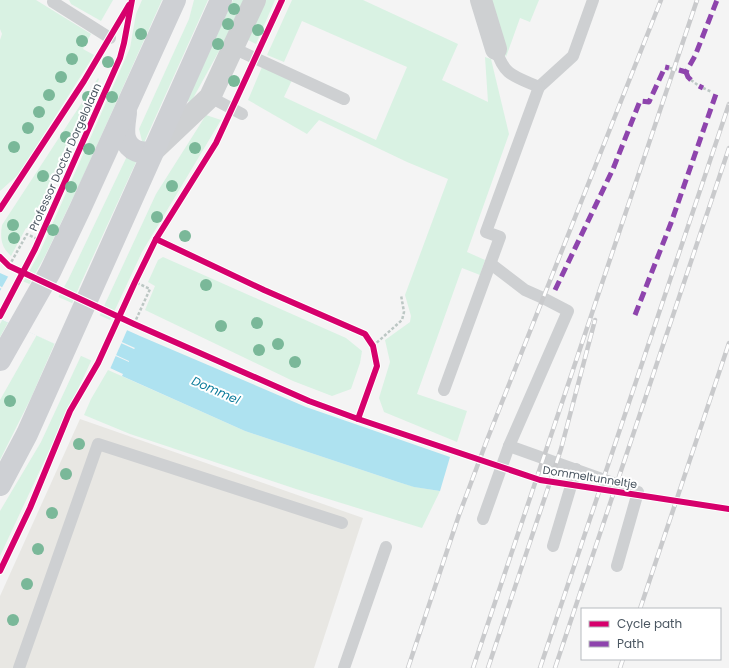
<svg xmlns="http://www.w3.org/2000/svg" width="729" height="668" font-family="Poppins,sans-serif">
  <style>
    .commercial { fill: #e8e7e3 }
    .green { fill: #d9f2e3 }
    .water { fill: #aee2f0 }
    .pier { fill: #f4f4f4 }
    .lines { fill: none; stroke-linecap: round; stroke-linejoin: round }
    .path { stroke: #bcc7c4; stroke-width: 2.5; stroke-dasharray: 3 2; stroke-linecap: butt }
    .service { stroke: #ced0d2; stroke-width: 12 }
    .minor { stroke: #ced0d2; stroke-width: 22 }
    .secondary { stroke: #ced0d4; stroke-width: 22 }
    .rail-casing { stroke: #c9cacc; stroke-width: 4.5 }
    .rail { stroke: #fff; stroke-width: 3; stroke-dasharray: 9; stroke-linecap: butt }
    .quiet { stroke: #8e44ad; stroke-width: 5; stroke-dasharray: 10 5; stroke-linecap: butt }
    .cycleway-casing { stroke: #fff; stroke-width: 8 }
    .cycleway { stroke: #d6006c; stroke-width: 6 }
    .tree { fill: #7ab899 }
    .labels { text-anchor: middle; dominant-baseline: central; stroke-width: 4; stroke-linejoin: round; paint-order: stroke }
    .street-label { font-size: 11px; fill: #4a5661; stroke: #fff }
    .water-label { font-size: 12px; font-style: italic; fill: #0c7c9b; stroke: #fff }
  </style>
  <rect width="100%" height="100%" fill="#f4f4f4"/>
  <polygon class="commercial" points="80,419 363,518 314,668 0,668 0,596"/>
  <g class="green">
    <polygon points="0,0 36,0 91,34 83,49 94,55 19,174 0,191 0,40 2,34 0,29"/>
    <polygon points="69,0 113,0 101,21 71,4"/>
    <polygon points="142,0 162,0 80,183 45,256 0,337 0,324 40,252 130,48 136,14"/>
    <polygon points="194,0 208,0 143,145 139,129 189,19"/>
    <polygon points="233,0 247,0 191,102 187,101"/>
    <polygon points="263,0 275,0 256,44 246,39"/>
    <polygon points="292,0 363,0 458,44 442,80 488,102 485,57 491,59 509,134 467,252 485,260 480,275 462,268 417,394 467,411 457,442 384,412 379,398 390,362 385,340 410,322 411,316 405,295 448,179 407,162 319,120 307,134 248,100 262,67 292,80 284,97 376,140 407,67 302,21 284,62 267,55"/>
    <polygon points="485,0 539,0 530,22 520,18 506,57"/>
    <path d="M 98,78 L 99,79 L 32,230 L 26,228 L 11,256 C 1,247 0,238 2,225 Z"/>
    <polygon points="206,115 221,120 142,252 0,556 0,511 41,442 156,194"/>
    <polygon points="129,152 137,160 80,285 31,398 0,460 0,400 68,280"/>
    <polygon points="163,257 346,338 362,351 360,363 351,389 332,396 293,381 145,310 155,286 148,282 158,260"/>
    <polygon points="108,370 245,431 398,482 415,487 440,491 422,528 296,489 130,434 84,415 91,399"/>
  </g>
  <polygon class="water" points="0,273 140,336 306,407 450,457 440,491 414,487 398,482 245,431 122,376 123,374 110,368 0,319 0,304 129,362 129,361 0,302 0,288 134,349 135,348 3,288 0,286"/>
  <polygon class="pier" points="9,275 128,328 110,369 0,319 0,291"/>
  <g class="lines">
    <g class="path">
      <polyline points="669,68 679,70"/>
      <polyline points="691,80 699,86"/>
      <polyline points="703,88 712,92"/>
      <polyline points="9,266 27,234 39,240"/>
      <polyline points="134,324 150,289 135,282"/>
      <polyline points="373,346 402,320 404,312 401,295"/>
    </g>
    <g class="service">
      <polyline points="55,0 53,2 110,38"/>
      <polyline points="233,48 344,99"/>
      <path d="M 496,49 C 504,76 514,76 539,87 L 573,56 L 593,0"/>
      <polyline points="210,97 242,114"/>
      <polyline points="444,390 500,237 486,232 539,87"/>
      <polyline points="509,446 638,492 617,566"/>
      <polyline points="483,519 509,446 568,311 543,298 525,290 491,264"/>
      <polyline points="553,546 576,469"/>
      <polyline points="19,668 98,444 342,523"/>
      <polyline points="344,668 386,547"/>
    </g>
    <g class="minor">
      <polyline points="481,0 496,49"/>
      <polyline points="153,151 210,97 255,0"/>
    </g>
    <g class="secondary">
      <path d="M 126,113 C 125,121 123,130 125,138 C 129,151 142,155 153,151"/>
      <polyline points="0,360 50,272 80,209 175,0"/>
      <polyline points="0,485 27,434 221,0"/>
    </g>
    <g class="rail-casing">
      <g id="rail">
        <polyline points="640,609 729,343"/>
        <polyline points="408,668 459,515 487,440 661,0"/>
        <polyline points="473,668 697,0"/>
        <polyline points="488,668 561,449 595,320"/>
        <polyline points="540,668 729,104"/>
        <polyline points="555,668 729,148"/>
        <polyline points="620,668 623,659"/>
      </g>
    </g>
    <use href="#rail" class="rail"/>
    <g class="quiet">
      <polyline points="679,70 686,72 695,56 717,0"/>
      <polyline points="686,72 688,77 691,80"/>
      <polyline points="699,86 703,88"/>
      <polyline points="555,290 613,169 640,101 649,102 665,67 669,68"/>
      <polyline points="635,315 671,223 716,94 712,92"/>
    </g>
    <g class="cycleway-casing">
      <g id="cycleway">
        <polyline points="0,209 84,81 129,5"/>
        <polyline points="156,239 264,290 365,334 373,346 377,366 358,419"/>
        <polyline points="0,257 9,266 134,324 309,401 358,419 540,480 729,509"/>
        <polyline points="0,316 35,249 120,58 124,43 132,0"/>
        <polyline points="0,571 30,508 70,411 98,363 135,282 156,239 216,143 282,0"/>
      </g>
    </g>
    <use href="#cycleway" class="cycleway"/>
  </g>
  <g class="tree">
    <circle cx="234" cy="9" r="6"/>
    <circle cx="228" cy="24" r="6"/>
    <circle cx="258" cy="30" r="6"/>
    <circle cx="141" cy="34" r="6"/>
    <circle cx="82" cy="41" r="6"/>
    <circle cx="218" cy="44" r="6"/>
    <circle cx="72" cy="59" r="6"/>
    <circle cx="108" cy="62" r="6"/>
    <circle cx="61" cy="77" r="6"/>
    <circle cx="234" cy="81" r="6"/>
    <circle cx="49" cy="95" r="6"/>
    <circle cx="88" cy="97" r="6"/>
    <circle cx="112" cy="97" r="6"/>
    <circle cx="39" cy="112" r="6"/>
    <circle cx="28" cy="128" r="6"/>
    <circle cx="66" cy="137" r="6"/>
    <circle cx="14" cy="147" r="6"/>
    <circle cx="195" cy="148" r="6"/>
    <circle cx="89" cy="149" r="6"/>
    <circle cx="43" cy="176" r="6"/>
    <circle cx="172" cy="186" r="6"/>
    <circle cx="71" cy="187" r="6"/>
    <circle cx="157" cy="217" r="6"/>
    <circle cx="13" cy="225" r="6"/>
    <circle cx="53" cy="230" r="6"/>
    <circle cx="185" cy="236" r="6"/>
    <circle cx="14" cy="238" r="6"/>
    <circle cx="206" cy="285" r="6"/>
    <circle cx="257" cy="323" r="6"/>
    <circle cx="221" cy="326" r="6"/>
    <circle cx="278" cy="344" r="6"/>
    <circle cx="259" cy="350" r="6"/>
    <circle cx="295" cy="362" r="6"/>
    <circle cx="10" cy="401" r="6"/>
    <circle cx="79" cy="444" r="6"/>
    <circle cx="66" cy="474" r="6"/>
    <circle cx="52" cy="513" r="6"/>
    <circle cx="38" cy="549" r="6"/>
    <circle cx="27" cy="584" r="6"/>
    <circle cx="13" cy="620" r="6"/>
  </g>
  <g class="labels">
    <g class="street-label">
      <text transform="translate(65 157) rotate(-66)">Professor Doctor Dorgelolaan</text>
      <text transform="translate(590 477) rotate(9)">Dommeltunneltje</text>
    </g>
    <g class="water-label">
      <text transform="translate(216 390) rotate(24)">Dommel</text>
    </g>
  </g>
  <rect x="581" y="608" width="140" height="52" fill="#ffffff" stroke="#b7bbc0"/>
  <rect x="589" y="621" width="20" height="6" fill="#d6006c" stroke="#b7bbc0"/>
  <text x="617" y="628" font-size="12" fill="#4a5661">Cycle path</text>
  <rect x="589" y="641" width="20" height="6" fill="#8e44ad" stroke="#b7bbc0"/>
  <text x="617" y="648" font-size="12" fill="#4a5661">Path</text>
</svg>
